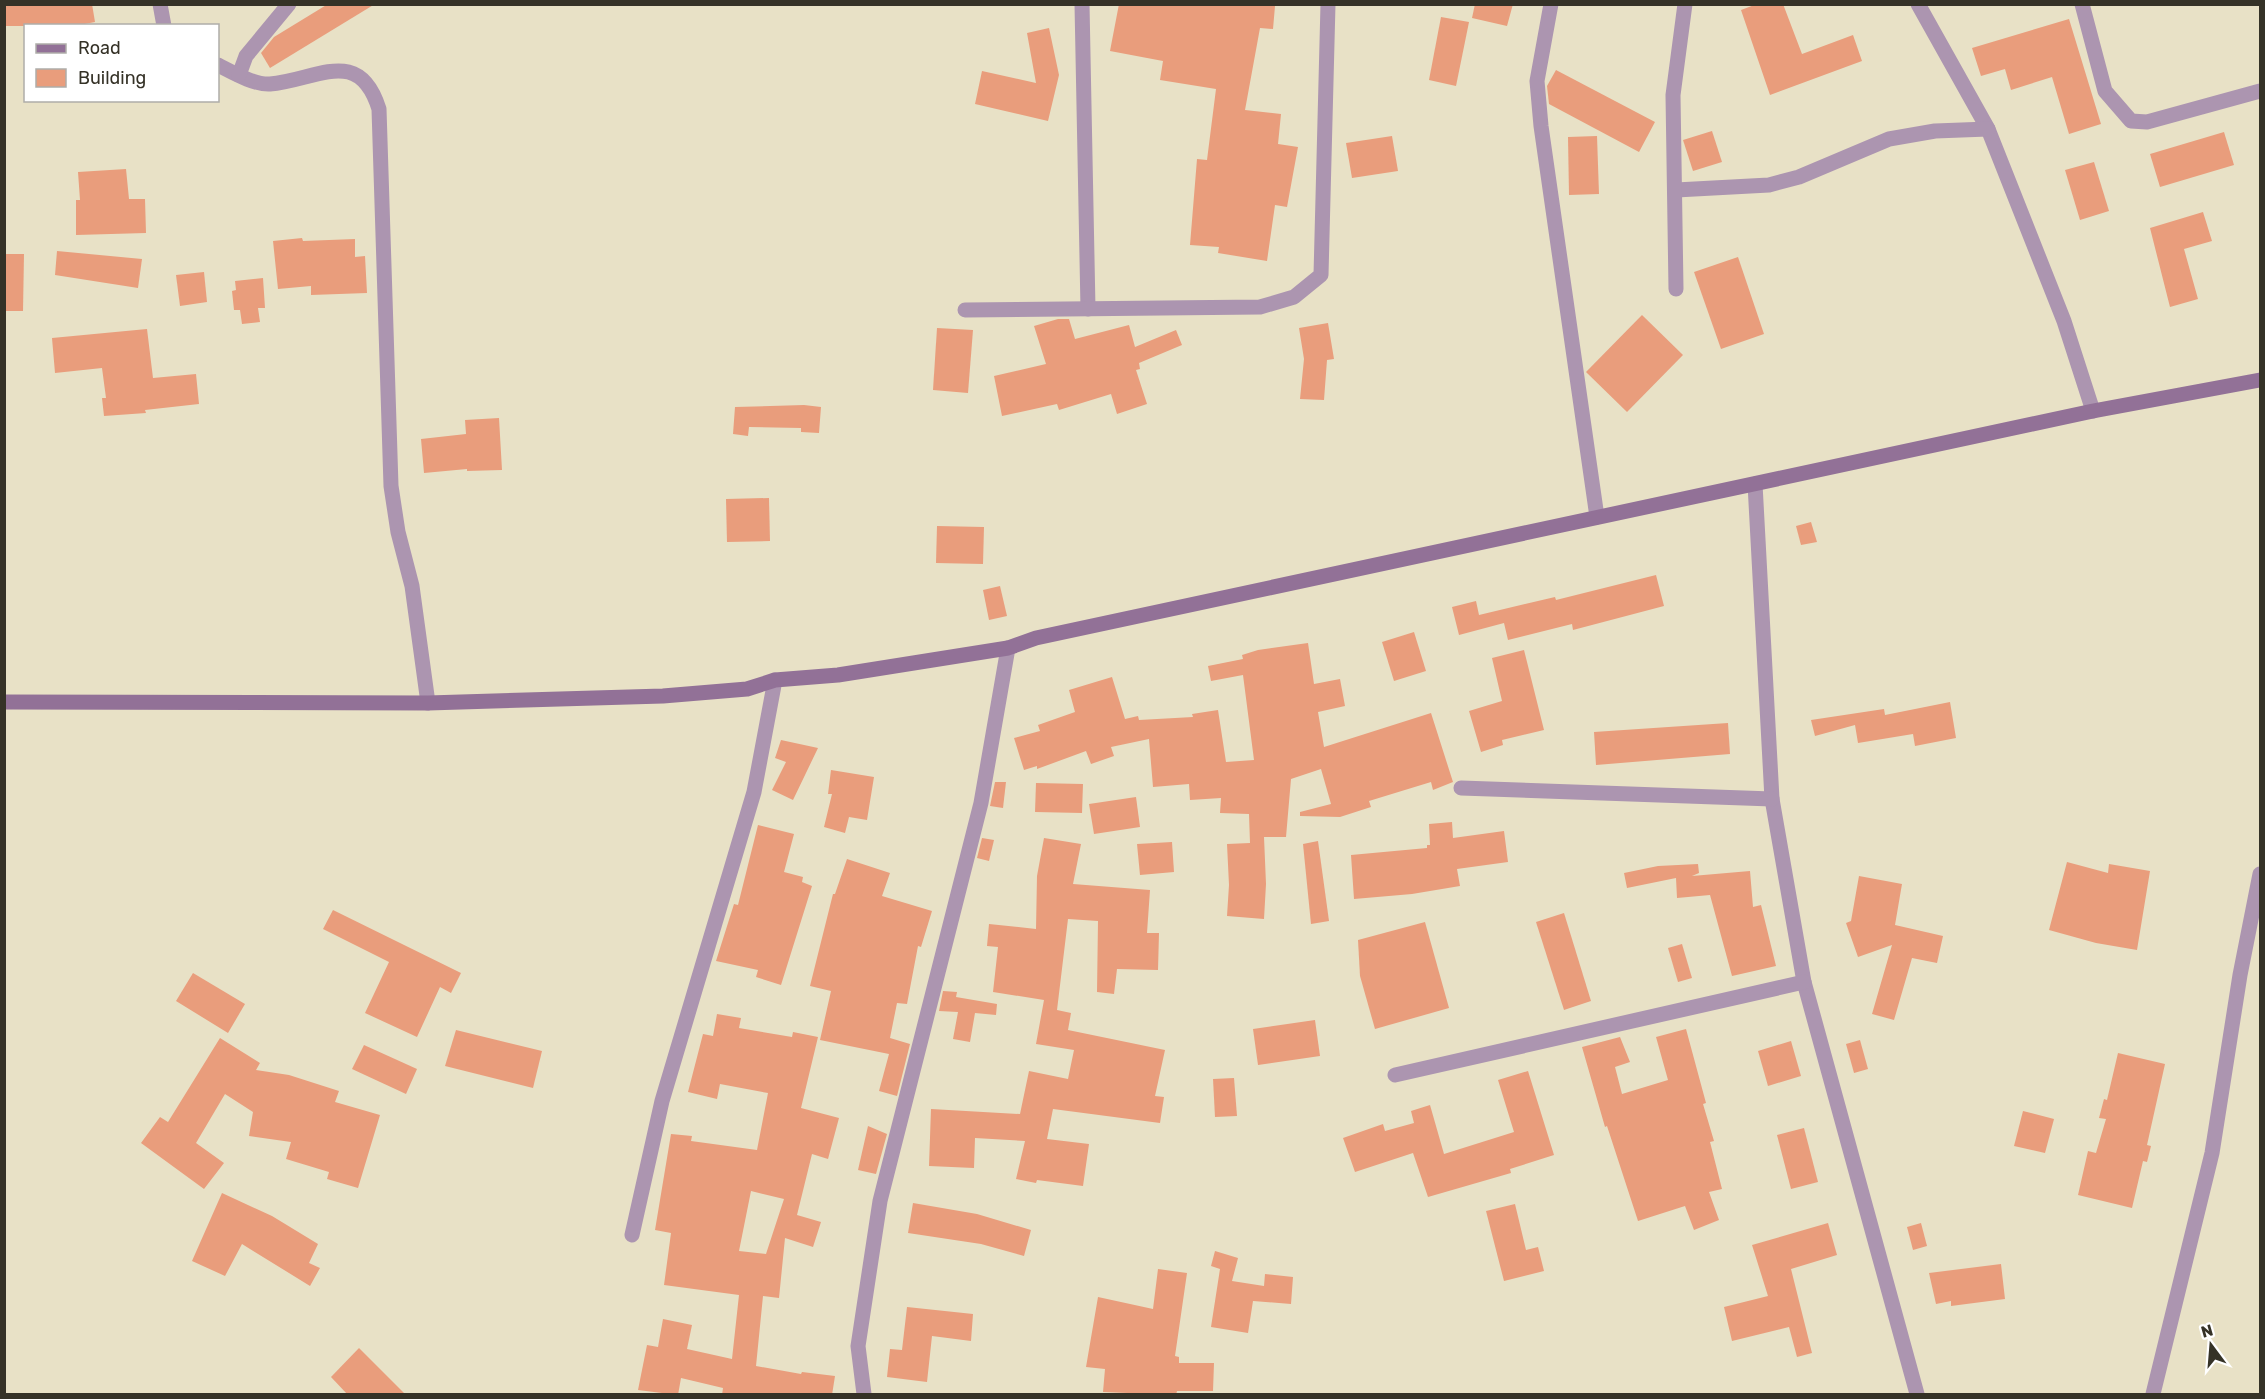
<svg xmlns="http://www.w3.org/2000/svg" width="2265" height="1399" font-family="Rubik,sans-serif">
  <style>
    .building { fill: #e99d7c; fill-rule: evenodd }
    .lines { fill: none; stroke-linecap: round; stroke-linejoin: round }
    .street { stroke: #ac95b0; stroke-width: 15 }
    .secondary { stroke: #927197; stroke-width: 15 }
  </style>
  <rect width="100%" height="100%" fill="#e8e1c6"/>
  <g class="building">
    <polygon points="4,4 92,4 95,22 74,26 4,26"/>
    <polygon points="328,4 375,4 270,68 261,53 274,37"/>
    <polygon points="1119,4 1275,6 1273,29 1260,28 1245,110 1281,114 1278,144 1298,147 1287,207 1275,205 1267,261 1218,253 1219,247 1190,245 1197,159 1207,160 1216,89 1160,80 1163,61 1110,51"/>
    <polygon points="1475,4 1513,4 1507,26 1472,18"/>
    <polygon points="1757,4 1783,4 1802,54 1853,35 1862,61 1770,95 1741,10"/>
    <polygon points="1441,17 1469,22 1456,86 1429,80"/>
    <polygon points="2069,19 2101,124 2069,134 2052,77 2011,90 2005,69 1981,76 1972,48"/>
    <polygon points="1049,28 1059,75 1048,121 975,104 982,71 1036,83 1027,33"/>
    <polygon points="1556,70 1655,122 1639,152 1549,104 1547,86"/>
    <polygon points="1712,131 1722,162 1693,171 1683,140"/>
    <polygon points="2224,132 2234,165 2160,187 2150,154"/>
    <polygon points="1392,136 1398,171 1352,178 1346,143"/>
    <polygon points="1597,136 1599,194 1569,195 1568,137"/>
    <polygon points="2094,162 2109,211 2080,220 2065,170"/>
    <polygon points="126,169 129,199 145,199 146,233 76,235 76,200 80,200 78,172"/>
    <polygon points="2203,212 2212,241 2184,249 2198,299 2170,307 2150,228"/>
    <polygon points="302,238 303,241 355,239 355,257 365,256 367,293 311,295 311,286 278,289 273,241"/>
    <polygon points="57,251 142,259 138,288 55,275"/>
    <polygon points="4,254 24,254 23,311 4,311"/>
    <polygon points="1738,257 1764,334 1721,349 1694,272"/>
    <polygon points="204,272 207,302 180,306 176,275"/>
    <polygon points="263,278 265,308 258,308 260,322 242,324 240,310 234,310 232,291 236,290 235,281"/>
    <polygon points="1642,315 1683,355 1627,412 1586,372"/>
    <polygon points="1058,319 1069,319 1075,339 1129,325 1135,347 1176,330 1182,345 1139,363 1140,369 1136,370 1147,404 1117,414 1111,394 1059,410 1057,404 1002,416 994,376 1046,364 1034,326"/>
    <polygon points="1328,323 1334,359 1327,360 1324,400 1300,399 1304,359 1299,328"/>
    <polygon points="937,328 973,330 968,393 933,390"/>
    <polygon points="147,329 153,378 196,374 199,404 145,410 146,413 104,416 102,398 106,398 102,368 55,373 52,338"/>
    <polygon points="804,405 821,407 819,433 801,432 801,428 749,427 748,436 733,434 735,407"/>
    <polygon points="499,418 502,470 467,471 467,469 424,473 421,439 466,434 465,420"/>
    <polygon points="769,498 770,541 727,542 726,499"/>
    <polygon points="1811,522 1817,542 1801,545 1796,526"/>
    <polygon points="937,526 984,527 983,564 936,563"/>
    <polygon points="1656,575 1664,606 1573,630 1572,624 1508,640 1504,623 1459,635 1452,607 1476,601 1479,615 1555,597 1556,600"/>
    <polygon points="1000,586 1007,616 989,620 983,590"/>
    <polygon points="1414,632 1426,671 1394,681 1382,642"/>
    <polygon points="1308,643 1314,684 1340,679 1345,706 1318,712 1324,747 1431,713 1453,782 1433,790 1431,782 1369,801 1371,807 1340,817 1300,816 1300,812 1331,804 1321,769 1291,779 1286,837 1264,837 1266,884 1264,919 1227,916 1229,885 1227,844 1250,843 1249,814 1220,813 1221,798 1190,800 1189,784 1153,787 1149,739 1111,747 1114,756 1091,764 1086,751 1037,769 1037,766 1024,770 1014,738 1040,731 1038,725 1075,712 1069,690 1112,677 1125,719 1138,716 1139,720 1193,717 1192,714 1218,710 1226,762 1254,760 1243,675 1211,681 1208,666 1243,659 1242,655 1258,650"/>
    <polygon points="1524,650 1544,730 1502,740 1503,745 1481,752 1469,711 1502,701 1492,658"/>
    <polygon points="1950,702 1956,738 1915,746 1913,734 1858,743 1855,725 1815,736 1811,720 1884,709 1885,715"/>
    <polygon points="1728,723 1730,754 1596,765 1594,732"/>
    <polygon points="781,740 818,748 793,800 772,790 786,762 775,758"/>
    <polygon points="831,770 874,777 867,820 849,817 845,833 824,827 832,794 828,794"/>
    <polygon points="995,782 1006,782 1003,808 990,806"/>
    <polygon points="1036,783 1083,784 1082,813 1035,812"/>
    <polygon points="1136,797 1140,827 1094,834 1089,804"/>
    <polygon points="1452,822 1453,838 1504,831 1508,862 1457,869 1460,886 1412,894 1354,899 1351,855 1427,848 1427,845 1430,845 1429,824"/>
    <polygon points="758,825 794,834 784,872 803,877 802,882 812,886 781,985 756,977 758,970 716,961 734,904 738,905"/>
    <polygon points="982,838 994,840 989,861 977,858"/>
    <polygon points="1044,838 1081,844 1073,884 1150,890 1147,933 1159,933 1158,970 1117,969 1114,994 1097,992 1098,921 1068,919 1057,1010 1071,1013 1068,1030 1165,1050 1155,1096 1164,1097 1160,1123 1053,1109 1047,1139 1089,1144 1083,1186 1037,1180 1036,1183 1016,1179 1025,1141 975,1138 974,1168 929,1166 931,1109 1020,1114 1029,1071 1068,1079 1074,1050 1036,1044 1044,1000 993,992 998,947 987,946 989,924 1036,929 1037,876"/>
    <polygon points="1318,841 1329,921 1311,924 1303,844"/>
    <polygon points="1172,842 1174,872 1140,875 1137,844"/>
    <polygon points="847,859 890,873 882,896 932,911 921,947 918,946 907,1004 897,1003 890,1038 910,1044 897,1096 879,1091 889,1054 820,1040 831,991 810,986 833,894 835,894"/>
    <polygon points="2067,862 2108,873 2109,864 2150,871 2137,950 2096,943 2049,930"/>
    <polygon points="1698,864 1699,873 1692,876 1750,871 1753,907 1761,905 1776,966 1732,976 1710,895 1677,898 1676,878 1627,888 1624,873 1658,866"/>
    <polygon points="1859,876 1902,884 1895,925 1943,936 1937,963 1912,958 1894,1020 1872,1014 1892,945 1858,957 1846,923 1851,921"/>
    <polygon points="333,910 461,973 451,993 440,987 417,1037 365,1013 389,962 323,929"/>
    <polygon points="1564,913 1591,1001 1564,1010 1536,922"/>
    <polygon points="1425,922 1449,1008 1375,1029 1360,976 1358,940"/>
    <polygon points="1682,944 1692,978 1678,982 1668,948"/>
    <polygon points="193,973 245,1004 228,1033 176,1001"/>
    <polygon points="943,991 957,992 956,997 997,1004 996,1015 975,1013 970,1042 953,1039 958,1012 939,1011"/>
    <path d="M 717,1014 L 741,1018 L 739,1028 L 792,1037 L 793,1032 L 818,1037 L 801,1108 L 839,1118 L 828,1159 L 812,1154 L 797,1215 L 821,1222 L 813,1247 L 785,1238 L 779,1298 L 763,1296 L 756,1366 L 801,1374 L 802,1372 L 835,1376 L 832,1395 L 722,1395 L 723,1388 L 681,1378 L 678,1395 L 638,1390 L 647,1345 L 658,1347 L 663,1319 L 692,1325 L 687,1349 L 732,1359 L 739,1295 L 664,1285 L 671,1233 L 655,1230 L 671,1134 L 692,1136 L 691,1141 L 757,1150 L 768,1093 L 720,1084 L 717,1099 L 688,1092 L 703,1034 L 713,1036 ZM 751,1191 L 784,1199 L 766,1254 L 739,1251 Z"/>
    <polygon points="1315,1020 1320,1056 1258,1065 1253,1029"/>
    <polygon points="1686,1029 1706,1103 1703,1104 1714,1141 1710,1142 1722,1189 1709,1192 1719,1220 1694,1230 1685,1206 1638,1221 1607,1126 1605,1127 1582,1047 1620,1037 1630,1062 1615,1067 1622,1094 1668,1080 1656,1037"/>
    <polygon points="456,1030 542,1051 533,1088 445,1066"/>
    <polygon points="220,1038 260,1063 256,1070 289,1075 339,1091 335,1102 380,1115 358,1188 327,1179 329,1172 286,1159 291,1142 249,1136 253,1112 225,1094 196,1143 224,1163 204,1189 141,1143 160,1117 168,1122"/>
    <polygon points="1860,1040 1868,1069 1854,1073 1846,1044"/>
    <polygon points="1791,1041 1801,1076 1768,1086 1758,1051"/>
    <polygon points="364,1045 417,1069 406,1094 352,1069"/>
    <polygon points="2118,1053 2165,1064 2147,1145 2151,1146 2147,1162 2143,1161 2132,1208 2078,1195 2088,1151 2096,1153 2106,1119 2099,1118 2104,1099 2107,1100"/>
    <polygon points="1528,1071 1554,1155 1510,1169 1511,1173 1428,1197 1413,1153 1355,1172 1343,1138 1383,1124 1385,1131 1414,1123 1411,1111 1430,1105 1444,1154 1514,1132 1498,1080"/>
    <polygon points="1234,1078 1237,1116 1215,1117 1213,1079"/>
    <polygon points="2023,1111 2054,1119 2045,1153 2014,1146"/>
    <polygon points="868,1126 887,1134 876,1174 858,1170"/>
    <polygon points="1804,1128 1818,1182 1791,1189 1777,1135"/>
    <polygon points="222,1193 272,1216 318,1244 309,1263 320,1268 310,1286 242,1244 225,1276 192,1261"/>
    <polygon points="913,1203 977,1214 1031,1230 1024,1256 981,1244 908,1233"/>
    <polygon points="1515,1204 1526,1250 1538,1247 1544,1271 1504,1281 1486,1211"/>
    <polygon points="1828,1223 1837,1255 1791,1269 1812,1353 1797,1357 1789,1327 1732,1341 1724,1307 1768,1296 1752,1245"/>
    <polygon points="1921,1223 1927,1246 1913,1250 1907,1227"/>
    <polygon points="1215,1251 1238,1258 1232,1281 1264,1286 1265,1274 1293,1277 1291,1304 1253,1301 1248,1333 1211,1327 1220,1269 1211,1266"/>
    <polygon points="2001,1264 2005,1299 1951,1306 1951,1301 1936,1304 1929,1273"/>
    <polygon points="1158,1269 1187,1273 1175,1356 1179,1357 1179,1363 1214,1363 1213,1391 1177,1391 1176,1395 1103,1392 1105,1369 1086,1367 1098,1297 1153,1309"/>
    <polygon points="907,1307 973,1314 971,1341 932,1336 927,1382 887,1377 890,1349 902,1350"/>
    <polygon points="359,1348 406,1395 348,1395 331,1377"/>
  </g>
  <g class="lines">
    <g class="street">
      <polyline points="160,4 164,26"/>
      <polyline points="1082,4 1088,309"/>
      <polyline points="1551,4 1537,81 1541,126 1597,517"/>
      <polyline points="1918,4 1988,129 2064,321 2093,411"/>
      <polyline points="2082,4 2105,91 2131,121 2147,122 2260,91"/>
      <path d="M 218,65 C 232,72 254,85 270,84 C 317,80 359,45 379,109 L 391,486 L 398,532 L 412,586 L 428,703"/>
      <polyline points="239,75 246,56 289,4"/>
      <polyline points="1676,190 1769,185 1799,177 1889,139 1935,131 1988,129"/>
      <polyline points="1676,289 1673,95 1685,4"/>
      <polyline points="965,310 1260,307 1294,297 1321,275 1328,4"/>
      <polyline points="1755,484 1772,799 1804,982 1917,1394"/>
      <polyline points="1461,788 1772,799"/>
      <polyline points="1395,1075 1804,982"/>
      <polyline points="632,1235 662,1101 754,792 775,680"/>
      <polyline points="864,1394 858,1346 880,1201 981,803 1008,648"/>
      <polyline points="2153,1394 2212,1153 2240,975 2260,874"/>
    </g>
    <polyline class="secondary" points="4,702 428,703 663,696 747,689 775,680 838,675 1008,648 1036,638 2093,411 2260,380"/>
  </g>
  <rect width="2265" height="1399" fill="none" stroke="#353227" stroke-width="12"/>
  <rect x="24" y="24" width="195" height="78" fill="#ffffff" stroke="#aeada9" stroke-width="1.5"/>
  <rect x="36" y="44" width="30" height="9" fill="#927197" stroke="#aeada9" stroke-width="1.5"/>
  <text x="78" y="54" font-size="18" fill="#353227">Road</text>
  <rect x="36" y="69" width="30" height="18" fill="#e99d7c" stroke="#aeada9" stroke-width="1.5"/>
  <text x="78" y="84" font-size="18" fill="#353227">Building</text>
  <g transform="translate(2211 1345) rotate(344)" stroke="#ffffff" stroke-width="4.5" paint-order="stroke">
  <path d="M0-4.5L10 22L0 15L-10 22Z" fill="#353227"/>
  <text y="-9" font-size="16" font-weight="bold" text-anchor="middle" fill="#353227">N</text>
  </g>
</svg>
